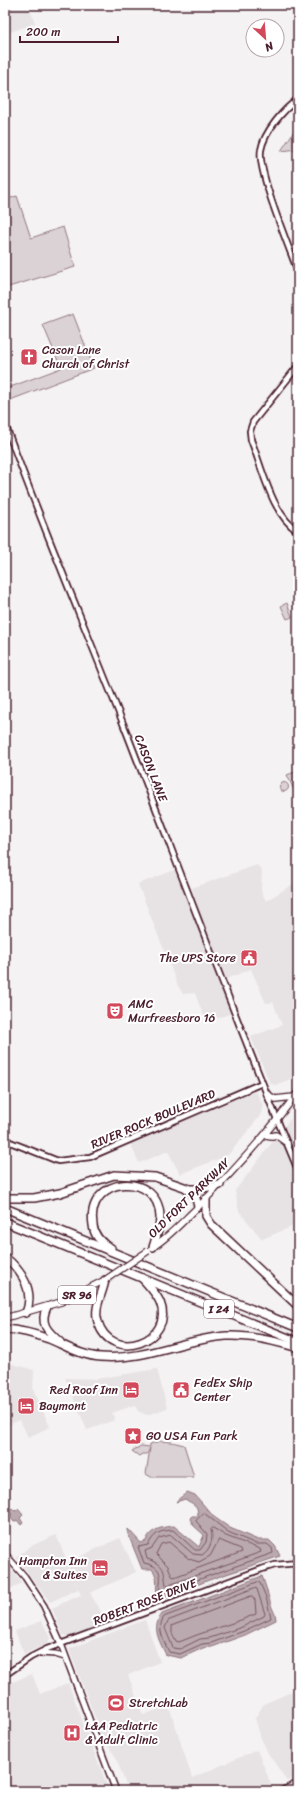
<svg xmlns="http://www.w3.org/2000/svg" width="303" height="1796" font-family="Sriracha,sans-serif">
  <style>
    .built { fill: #e7e2e3 }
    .green { fill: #dbd2d5; stroke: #927880 }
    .water { fill: #baa9ae; stroke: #8d727a }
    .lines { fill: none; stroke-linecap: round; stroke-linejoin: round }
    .shore { stroke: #77565f; stroke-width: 1 }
    .tertiary-casing { stroke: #4a1f2b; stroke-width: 8 }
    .secondary-casing { stroke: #4a1f2b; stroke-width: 8 }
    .primary-casing { stroke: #4a1f2b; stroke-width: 8 }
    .motorway-casing { stroke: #4a1f2b; stroke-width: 10 }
    .tertiary { stroke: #fff; stroke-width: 4.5 }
    .secondary { stroke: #fff; stroke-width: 5 }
    .primary { stroke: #fff; stroke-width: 5.5 }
    .motorway { stroke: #fff; stroke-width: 7 }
    .primary-bridge-casing { stroke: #4a1f2b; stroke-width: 8; stroke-linecap: butt }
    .primary-bridge { stroke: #fff; stroke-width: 5.5 }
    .labels { text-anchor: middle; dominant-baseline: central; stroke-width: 4; stroke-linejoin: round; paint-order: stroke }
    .shield { fill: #fff; stroke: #80626b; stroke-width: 1 }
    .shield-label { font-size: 11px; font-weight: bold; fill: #4a1f2b }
    .poi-label { font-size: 12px; fill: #4a1f2b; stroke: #fff; text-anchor: start }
    .street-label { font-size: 12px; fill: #4a1f2b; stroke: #fff }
  </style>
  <rect width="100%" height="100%" fill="#f4f2f2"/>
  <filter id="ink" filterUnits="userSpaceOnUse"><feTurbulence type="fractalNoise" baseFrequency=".025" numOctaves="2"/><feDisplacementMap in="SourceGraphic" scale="8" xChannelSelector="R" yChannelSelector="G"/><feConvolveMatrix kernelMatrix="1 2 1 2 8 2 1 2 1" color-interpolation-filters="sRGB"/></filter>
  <g filter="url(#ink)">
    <g class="built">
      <polygon points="5,5 28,5 35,23 5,34"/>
      <polygon points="257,865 262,870 261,891 266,901 298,881 298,1076 275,1085 270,1083 251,1037 282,1025 273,1002 266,1003 251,969 226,979 200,914 192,888"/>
      <polygon points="175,870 232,1013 206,1022 195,993 183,994 178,986 138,884"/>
      <polygon points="256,1091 263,1106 260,1116 228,1155 180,1174 168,1151 139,1163 130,1143"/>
      <polygon points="298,1109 298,1224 262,1239 239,1211 235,1191"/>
      <polygon points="5,1362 34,1370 33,1389 50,1427 28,1437 20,1420 6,1426"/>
      <polygon points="157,1369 167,1408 147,1415 138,1411 135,1405 112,1413 115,1420 87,1430 65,1378 96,1379"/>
      <polygon points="56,1535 67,1561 66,1563 120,1538 136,1572 90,1593 100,1610 105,1624 68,1637 63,1635 52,1608 81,1595 67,1564 78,1589 50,1602 16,1557 31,1546"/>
      <polygon points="5,1562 22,1583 5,1591"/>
      <polygon points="145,1620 160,1662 128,1675 143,1715 169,1706 192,1778 257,1750 273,1789 269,1791 128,1791 116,1757 104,1741 69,1649"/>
      <polygon points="42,1621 50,1638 47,1644 24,1654 15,1631"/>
      <polygon points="32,1674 40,1694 68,1683 109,1791 5,1791 5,1685"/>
      <polygon points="298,1689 298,1776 287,1781 268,1753 261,1738 255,1718 264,1704"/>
    </g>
    <g class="green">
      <polygon points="298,125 298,149 281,151"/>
      <polygon points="17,196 31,238 63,227 75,267 5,288 5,200"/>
      <polygon points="73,314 94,368 5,402 5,389 61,368 43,325"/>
      <polygon points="287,603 292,617 287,619 281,606"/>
      <polygon points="295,772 298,778 298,788 294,790 287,775"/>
      <circle cx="284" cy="787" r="4.5"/>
      <polygon points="160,1441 172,1442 184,1445 194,1477 151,1477 146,1474 150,1448 147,1454 142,1454 139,1456 132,1451 141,1446 150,1447 150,1444"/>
    </g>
    <g class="water">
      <path d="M 187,1492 L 195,1495 L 214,1517 L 230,1528 L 258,1540 L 269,1540 L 275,1546 L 280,1556 L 209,1580 L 165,1598 L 158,1597 C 154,1587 160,1579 152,1569 L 142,1569 L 128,1534 L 128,1529 L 141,1543 L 146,1541 C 150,1529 162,1527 174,1526 L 199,1547 L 204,1535 L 193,1525 L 190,1518 L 192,1516 L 198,1516 C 198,1503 193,1505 185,1499 L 176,1502 C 179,1497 183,1497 187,1492 Z"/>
      <polygon points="12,1508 15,1511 18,1509 23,1515 20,1518 23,1523 21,1525 17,1520 14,1522 10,1517 12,1515 9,1511"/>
      <path d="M 262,1576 C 266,1586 268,1595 271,1605 C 273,1611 276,1614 276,1620 L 245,1635 L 212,1647 L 203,1648 L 181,1658 L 166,1655 C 159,1640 151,1628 162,1614 Z"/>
    </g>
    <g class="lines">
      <g class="shore">
        <path d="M 204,1513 L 228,1532 L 256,1544 L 267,1544 L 272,1548 L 273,1553 L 208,1576 L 164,1593 L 161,1593 L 159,1590 C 162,1574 161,1566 144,1563 L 138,1547 L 148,1545 C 155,1533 158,1531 173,1530 L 195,1550 L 200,1550 L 206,1542 L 207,1534 L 196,1521 Z"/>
        <path d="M 213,1528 L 226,1536 L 260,1549 L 261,1552 L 166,1586 C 164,1570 165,1564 147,1559 L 145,1551 L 152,1548 L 159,1538 L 171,1535 L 193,1554 L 202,1555 C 210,1550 214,1539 211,1530 Z"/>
        <polygon points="219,1540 241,1549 242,1552 174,1577 172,1576 168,1566 156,1554 161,1544 169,1542 189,1559 199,1562 210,1556"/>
        <path d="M 258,1582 L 260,1583 L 266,1597 L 271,1618 L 244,1631 L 211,1643 L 202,1644 L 180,1654 L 169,1652 C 164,1641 156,1628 164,1617 Z"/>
        <polygon points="255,1588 257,1589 265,1614 264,1616 242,1627 210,1638 200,1639 180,1649 173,1648 165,1628 168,1621"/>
        <path d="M 252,1596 L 255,1600 L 256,1614 C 231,1625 204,1631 179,1642 L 176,1641 L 172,1633 L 172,1626 Z"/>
      </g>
      <g class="tertiary-casing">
        <g id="tertiary">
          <path d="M 298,99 C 284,109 264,132 261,150 C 257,171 289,247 298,272"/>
          <path d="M 298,366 L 253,422 L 250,431 L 251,440 C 262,467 272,515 298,531"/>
          <path d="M 5,424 C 43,528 86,629 126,731 C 183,878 237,1025 298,1170"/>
          <polyline points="5,1140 58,1161 90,1157 262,1083"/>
          <polyline points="5,1675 31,1657 47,1649 262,1569 275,1565 298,1563"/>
        </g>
      </g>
      <g class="secondary-casing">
        <g id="secondary">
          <polyline points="5,1554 25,1577 44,1606 61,1644 116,1791"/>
          <polyline points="40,1653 55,1654 65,1657"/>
          <polyline points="281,1791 298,1783"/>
        </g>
      </g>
      <g class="primary-casing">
        <g id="primary">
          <polyline points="267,1094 275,1099 294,1097"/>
          <polyline points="265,1135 272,1136 276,1135 287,1143"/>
          <path d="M 153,1247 C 170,1236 183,1221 198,1207 C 234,1171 268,1133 298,1092"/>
          <polyline points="5,1318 61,1302 105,1280"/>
        </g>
      </g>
      <g class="motorway-casing">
        <g id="motorway">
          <polyline points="187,1189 195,1195 198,1206"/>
          <polyline points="5,1198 34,1198 60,1193 114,1175 155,1177 190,1189 198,1189 220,1185"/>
          <polyline points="206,1199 206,1216 211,1224 298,1306"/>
          <polyline points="5,1208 298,1328"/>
          <polyline points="5,1222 298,1342"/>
          <path d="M 111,1248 C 101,1243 94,1236 93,1225 C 85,1175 159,1170 160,1217 C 160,1227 156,1238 153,1247"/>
          <path d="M 5,1257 C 22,1271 35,1291 26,1313"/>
          <path d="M 105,1280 C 103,1294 93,1307 98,1322 C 111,1365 176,1341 160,1302 C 156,1293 148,1285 142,1278"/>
          <path d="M 47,1307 C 39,1323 47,1331 60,1342"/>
          <path d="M 5,1329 C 20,1330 35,1334 49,1339 C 66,1346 82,1356 101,1357 C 143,1361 184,1339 226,1336 C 250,1335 276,1341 298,1348"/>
        </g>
      </g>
      <use href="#tertiary" class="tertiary"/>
      <use href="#secondary" class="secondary"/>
      <use href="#primary" class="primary"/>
      <use href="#motorway" class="motorway"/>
      <g class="primary-bridge-casing">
        <polyline id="primary-bridge" points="105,1280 148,1251"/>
      </g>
      <use href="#primary-bridge" class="primary-bridge"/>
    </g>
  </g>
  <defs>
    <g id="church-square" transform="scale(0.9)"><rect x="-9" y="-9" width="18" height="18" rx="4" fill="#d1495b" stroke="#fff"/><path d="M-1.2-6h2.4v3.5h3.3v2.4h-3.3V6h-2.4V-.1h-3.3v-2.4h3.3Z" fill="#fff"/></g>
    <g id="civic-square" transform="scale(0.9)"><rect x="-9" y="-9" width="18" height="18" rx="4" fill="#d1495b" stroke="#fff"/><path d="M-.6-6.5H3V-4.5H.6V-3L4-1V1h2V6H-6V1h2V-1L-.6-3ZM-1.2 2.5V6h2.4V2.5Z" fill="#fff"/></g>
    <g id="theatre-square" transform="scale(0.9)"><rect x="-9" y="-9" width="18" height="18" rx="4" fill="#d1495b" stroke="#fff"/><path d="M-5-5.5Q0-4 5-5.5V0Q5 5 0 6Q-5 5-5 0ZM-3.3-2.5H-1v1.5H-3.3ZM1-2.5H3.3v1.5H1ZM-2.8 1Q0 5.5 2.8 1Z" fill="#fff"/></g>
    <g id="hotel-square" transform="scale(0.9)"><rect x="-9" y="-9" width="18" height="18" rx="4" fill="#d1495b" stroke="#fff"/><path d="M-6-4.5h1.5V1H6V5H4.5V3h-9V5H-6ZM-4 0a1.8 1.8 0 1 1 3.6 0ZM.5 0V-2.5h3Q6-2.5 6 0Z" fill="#fff"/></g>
    <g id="sight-square" transform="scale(0.9)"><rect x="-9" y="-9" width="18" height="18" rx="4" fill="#d1495b" stroke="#fff"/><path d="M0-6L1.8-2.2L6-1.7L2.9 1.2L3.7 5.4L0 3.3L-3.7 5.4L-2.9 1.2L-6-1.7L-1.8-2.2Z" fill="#fff"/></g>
    <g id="stadium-square" transform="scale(0.9)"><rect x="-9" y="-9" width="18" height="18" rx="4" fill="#d1495b" stroke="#fff"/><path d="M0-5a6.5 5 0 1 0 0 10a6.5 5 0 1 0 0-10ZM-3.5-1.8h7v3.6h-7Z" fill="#fff"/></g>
    <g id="hospital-square" transform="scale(0.9)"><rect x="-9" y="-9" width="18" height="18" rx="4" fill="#d1495b" stroke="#fff"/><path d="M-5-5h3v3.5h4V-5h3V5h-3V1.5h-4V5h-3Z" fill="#fff"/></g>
  </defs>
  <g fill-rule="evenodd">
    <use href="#church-square" x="29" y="357"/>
    <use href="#civic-square" x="249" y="958"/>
    <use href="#theatre-square" x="115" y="1011"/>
    <use href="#hotel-square" x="131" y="1390"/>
    <use href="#civic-square" x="181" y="1390"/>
    <use href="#hotel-square" x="26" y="1406"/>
    <use href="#sight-square" x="133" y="1436"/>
    <use href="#hotel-square" x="100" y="1568"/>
    <use href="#stadium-square" x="116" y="1703"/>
    <use href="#hospital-square" x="72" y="1733"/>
  </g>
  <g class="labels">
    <g class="shield">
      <rect x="58" y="1286" width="38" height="18" rx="3"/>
      <rect x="204" y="1300" width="30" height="18" rx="3"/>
    </g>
    <g class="shield-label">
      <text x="77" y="1295">SR 96</text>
      <text x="219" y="1309">I 24</text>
    </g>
    <g class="poi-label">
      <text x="42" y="350">Cason Lane<tspan x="42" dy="14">Church of Christ</tspan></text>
      <text x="236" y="958" text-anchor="end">The UPS Store</text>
      <text x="128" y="1004">AMC<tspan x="128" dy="14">Murfreesboro 16</tspan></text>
      <text x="194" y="1383">FedEx Ship<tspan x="194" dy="14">Center</tspan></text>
      <text x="118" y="1390" text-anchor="end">Red Roof Inn</text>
      <text x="39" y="1406">Baymont</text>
      <text x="146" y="1436">GO USA Fun Park</text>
      <text x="87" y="1561" text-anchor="end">Hampton Inn<tspan x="87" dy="14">&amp; Suites</tspan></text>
      <text x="129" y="1703">StretchLab</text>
      <text x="85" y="1726">L&amp;A Pediatric<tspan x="85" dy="14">&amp; Adult Clinic</tspan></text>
    </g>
    <g class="street-label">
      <text transform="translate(151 768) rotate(69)">CASON LANE</text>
      <text transform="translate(153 1119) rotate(-23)">RIVER ROCK BOULEVARD</text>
      <text transform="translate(189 1198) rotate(-44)">OLD FORT PARKWAY</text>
      <text transform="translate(145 1602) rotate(-21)">ROBERT ROSE DRIVE</text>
    </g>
  </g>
  <rect width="303" height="1796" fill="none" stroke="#fff" stroke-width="20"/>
  <rect x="10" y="10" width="283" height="1776" fill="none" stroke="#4a1f2b" stroke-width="1.5" filter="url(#ink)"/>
  <g transform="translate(265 38) rotate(154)"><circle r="19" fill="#ffffff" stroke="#b7a5aa"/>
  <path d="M0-3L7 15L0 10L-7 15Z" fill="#d1495b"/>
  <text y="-6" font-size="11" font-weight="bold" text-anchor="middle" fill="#4a1f2b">N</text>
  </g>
  <path d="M20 36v6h98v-6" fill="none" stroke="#4a1f2b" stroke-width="2"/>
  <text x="26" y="36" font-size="12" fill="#4a1f2b" stroke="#ffffff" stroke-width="3" paint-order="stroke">200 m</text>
</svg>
